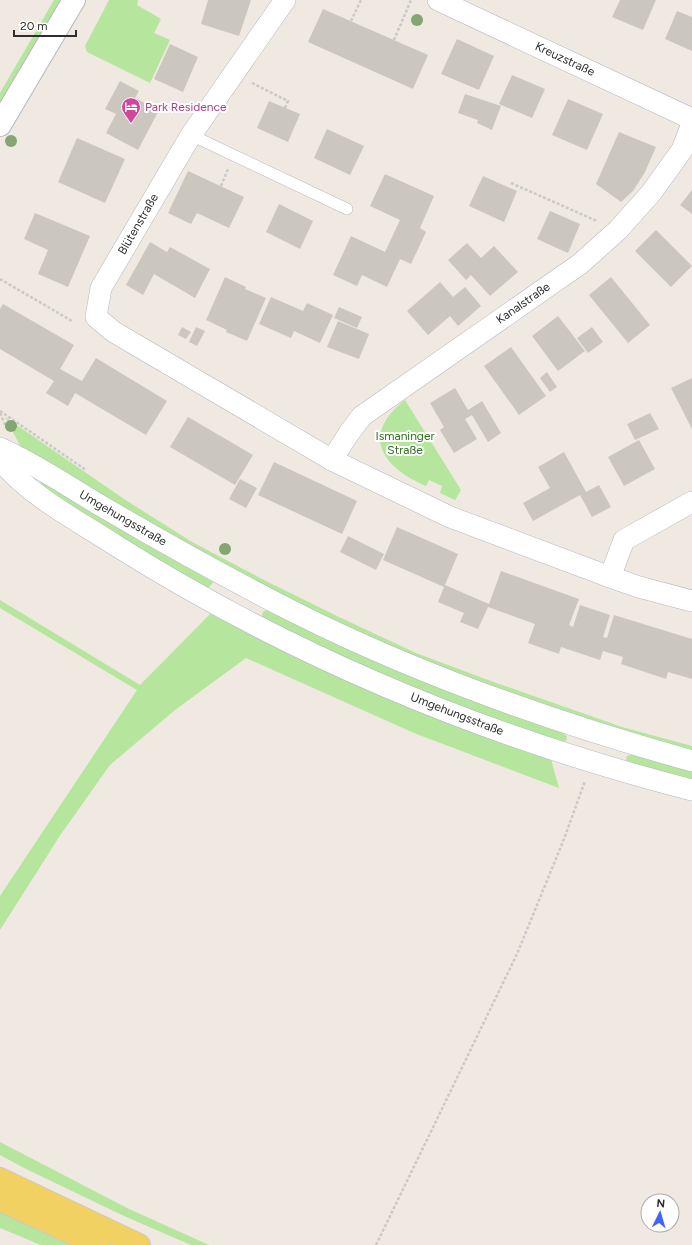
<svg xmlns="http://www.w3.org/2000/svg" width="692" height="1245" font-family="Figtree,sans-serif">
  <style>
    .green { fill: #b6e59e }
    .building { fill: #cbc7bf }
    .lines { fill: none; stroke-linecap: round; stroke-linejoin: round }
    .lane-casing { stroke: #b4b7c1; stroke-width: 12 }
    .street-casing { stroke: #b4b7c1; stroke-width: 22 }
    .secondary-casing { stroke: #b4b7c1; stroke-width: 24 }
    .primary-casing { stroke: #c9c9c9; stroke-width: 24 }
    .path { stroke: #c9c9c9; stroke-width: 2.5; stroke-dasharray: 3 2; stroke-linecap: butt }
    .lane { stroke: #fff; stroke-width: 11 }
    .street { stroke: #fff; stroke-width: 21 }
    .secondary { stroke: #fff; stroke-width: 22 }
    .primary { stroke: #f2d163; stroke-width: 22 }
    .tree { fill: #84a574 }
    .labels { text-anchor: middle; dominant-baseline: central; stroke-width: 4; stroke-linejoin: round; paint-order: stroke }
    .street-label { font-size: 12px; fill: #2e2e2e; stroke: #fff }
    .hotel-label { font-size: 12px; fill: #b23c85; stroke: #fff; text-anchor: start }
    .park-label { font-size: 12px; fill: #2c6e1b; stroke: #fff }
  </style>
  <rect width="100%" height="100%" fill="#efe9e1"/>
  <g class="green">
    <polygon points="54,0 62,0 0,104 0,93"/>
    <polygon points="109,0 138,0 137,5 161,19 154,33 170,40 150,83 87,52 85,46"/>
    <path d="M 405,400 L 461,490 L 455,500 L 440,493 L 442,486 L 429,480 L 426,486 C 382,467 360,435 405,400 Z"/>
    <polygon points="5,417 124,499 192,542 266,581 339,617 416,653 488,680 622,727 692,746 692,755 486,689 291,604 24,453"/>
    <polygon points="40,479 141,542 213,582 208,589 42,490"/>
    <polygon points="0,600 140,685 212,612 550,756 559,788 414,733 246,658 175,710 110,765 61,834 0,930 0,896 137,690 0,608"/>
    <polygon points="268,610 563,733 567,737 566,741 561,742 540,735 454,703 339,656 263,619 262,614 264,611"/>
    <polygon points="633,754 692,771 692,781 628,763 626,759 627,756"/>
    <polygon points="0,1142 129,1209 209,1245 191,1245 124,1216 24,1168 0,1155"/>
    <polygon points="0,1212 72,1245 41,1245 0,1228"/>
  </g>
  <g class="building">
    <polygon points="208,0 251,0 239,36 201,24"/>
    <polygon points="620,0 656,0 643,30 612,17"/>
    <polygon points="323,9 428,55 413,89 308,42"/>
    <polygon points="677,11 692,17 692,51 665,39"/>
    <polygon points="457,39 494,56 479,90 441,74"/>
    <polygon points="170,44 198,57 183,92 154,79"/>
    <polygon points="512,75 545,89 532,118 499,104"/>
    <polygon points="120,81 139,91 135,98 159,110 138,150 106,133 116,114 105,109"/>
    <polygon points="465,94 501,106 492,130 477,123 478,120 458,113"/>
    <polygon points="568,99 603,114 587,150 552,135"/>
    <polygon points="269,101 300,114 288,142 257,128"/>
    <polygon points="327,129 364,146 350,175 314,158"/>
    <polygon points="619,132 656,147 645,172 633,191 621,202 596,184"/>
    <polygon points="77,138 125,159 105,203 58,182"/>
    <polygon points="188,171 244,197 229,228 197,213 191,224 168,213"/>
    <polygon points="385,174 434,196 420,228 426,232 411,264 400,259 387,287 362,275 357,286 333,275 351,236 385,252 400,220 370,206"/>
    <polygon points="483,176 517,191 504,222 469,206"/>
    <polygon points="692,190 692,214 680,205"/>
    <polygon points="279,204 313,221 300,249 266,232"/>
    <polygon points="550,211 580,224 568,253 537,239"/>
    <polygon points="35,213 90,236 68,287 38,274 48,250 24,239"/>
    <polygon points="656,230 692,266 671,287 635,251"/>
    <polygon points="150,242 167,252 170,247 210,269 195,298 154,274 143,295 126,285"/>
    <polygon points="467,243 481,258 494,246 518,272 490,296 471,275 466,280 448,260"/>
    <polygon points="225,277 246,287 245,289 266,298 247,341 226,332 227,330 206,320"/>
    <polygon points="611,277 650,325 628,343 589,295"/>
    <polygon points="440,282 453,297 465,287 481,306 458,326 450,316 428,335 407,311"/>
    <polygon points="271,297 303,311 307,303 333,315 320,343 294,331 291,338 259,324"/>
    <polygon points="3,304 74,345 60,369 82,381 96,358 167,401 146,435 75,393 68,406 46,393 54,381 0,349 0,309"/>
    <polygon points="339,307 362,317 357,328 334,318"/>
    <polygon points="558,316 585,351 558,371 532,336"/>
    <polygon points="338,321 369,334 359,359 327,347"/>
    <polygon points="182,327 191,332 186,339 178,335"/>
    <polygon points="196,327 205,331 197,346 189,342"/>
    <polygon points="592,327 603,342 588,353 577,338"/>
    <polygon points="511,347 546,396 519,415 484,366"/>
    <polygon points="547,372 557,387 550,392 540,378"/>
    <polygon points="692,378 692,429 671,388"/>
    <polygon points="455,388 468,410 482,401 501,433 488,442 472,415 465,419 477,439 454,453 440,430 444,427 430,403"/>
    <polygon points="650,413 659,429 635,440 627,424"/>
    <polygon points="188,417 253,455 235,485 170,447"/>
    <polygon points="639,440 655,469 624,486 608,457"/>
    <polygon points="564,452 586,492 599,485 611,507 592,517 580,495 533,521 523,503 550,488 538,467"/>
    <polygon points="274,462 357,501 342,534 258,495"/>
    <polygon points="240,479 257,488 246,508 229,499"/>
    <polygon points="397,527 458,554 445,585 489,604 501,571 579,599 569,625 573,627 580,605 610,615 603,637 607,638 614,615 692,639 692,679 668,672 666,679 621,664 623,657 603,651 600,660 561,647 559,654 528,643 535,624 488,607 478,629 460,622 464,613 438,602 444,587 383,560"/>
    <polygon points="348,536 384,554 376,570 340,552"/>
  </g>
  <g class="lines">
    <g class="lane-casing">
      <polyline id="lane" points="191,135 347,209"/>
    </g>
    <g class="street-casing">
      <g id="street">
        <polyline points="285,0 191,135 101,288 96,317 114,332 332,460 450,517 610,577 639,587 692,601"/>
        <polyline points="438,0 692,119"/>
        <path d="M 0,448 C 36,464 69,487 103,507 C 166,544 229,579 294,612 C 421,676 556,723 692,761"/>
        <path d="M 0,460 C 31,497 75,519 115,545 C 293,657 489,738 692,790"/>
        <polyline points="332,460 349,433 362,416 580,264 618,230 651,193 682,150 692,124"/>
        <polyline points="610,577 624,540 692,502"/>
      </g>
    </g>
    <g class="secondary-casing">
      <polyline id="secondary" points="0,125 74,0"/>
    </g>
    <g class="primary-casing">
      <g id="primary">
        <polyline points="0,1179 139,1245"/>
        <polyline points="0,1200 98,1245"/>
      </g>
    </g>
    <g class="path">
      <polyline points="351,21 361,0"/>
      <polyline points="394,40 411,0"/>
      <polyline points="252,83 288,101 285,108"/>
      <polyline points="511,183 597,221"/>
      <polyline points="221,186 228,169"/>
      <polyline points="0,279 72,321"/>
      <polyline points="0,411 86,470"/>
      <polyline points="0,413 7,429"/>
      <polyline points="376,1245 517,954 564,839 585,781"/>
    </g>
    <use href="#lane" class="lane"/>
    <use href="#street" class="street"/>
    <use href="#secondary" class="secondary"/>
    <use href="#primary" class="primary"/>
  </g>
  <g class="tree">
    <circle cx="417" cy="20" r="6"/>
    <circle cx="11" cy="141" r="6"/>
    <circle cx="11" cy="426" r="6"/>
    <circle cx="225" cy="549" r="6"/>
  </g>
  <defs>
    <g id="hotel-pin" transform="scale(1)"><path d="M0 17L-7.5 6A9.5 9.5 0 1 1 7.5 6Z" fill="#d1479c" stroke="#fff"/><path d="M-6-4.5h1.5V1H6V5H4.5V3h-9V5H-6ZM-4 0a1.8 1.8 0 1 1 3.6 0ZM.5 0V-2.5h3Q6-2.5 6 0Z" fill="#fff"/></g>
  </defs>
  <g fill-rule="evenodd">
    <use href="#hotel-pin" x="131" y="107"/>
  </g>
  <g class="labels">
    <g class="street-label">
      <text transform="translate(565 59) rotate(25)">Kreuzstraße</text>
      <text transform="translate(138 224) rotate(-60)">Blütenstraße</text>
      <text transform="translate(523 303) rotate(-35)">Kanalstraße</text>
      <text transform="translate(123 518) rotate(30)">Umgehungsstraße</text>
      <text transform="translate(457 714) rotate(21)">Umgehungsstraße</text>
    </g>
    <g class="hotel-label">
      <text x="145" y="107">Park Residence</text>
    </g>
    <g class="park-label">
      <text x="405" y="436">Ismaninger<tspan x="405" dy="14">Straße</tspan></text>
    </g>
  </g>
  <g transform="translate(660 1213) rotate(5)"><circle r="19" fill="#ffffff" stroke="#ababab"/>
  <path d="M0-3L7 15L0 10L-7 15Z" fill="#4264fb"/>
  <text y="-6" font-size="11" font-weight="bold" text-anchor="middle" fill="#2e2e2e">N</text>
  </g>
  <path d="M14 30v6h62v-6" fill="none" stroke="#2e2e2e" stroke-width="2"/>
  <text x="20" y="30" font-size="12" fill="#2e2e2e" stroke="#ffffff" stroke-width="3" paint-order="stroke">20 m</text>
</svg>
